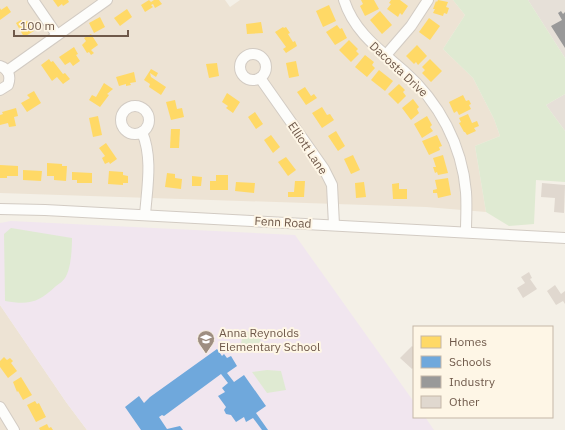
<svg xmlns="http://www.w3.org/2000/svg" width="565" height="430" font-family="'IBM Plex Sans',sans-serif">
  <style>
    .residential { fill: #ede3d4 }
    .industrial { fill: #e6e0d8 }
    .education { fill: #f1e6ef }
    .green { fill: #dfead2 }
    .homes { fill: #ffd966 }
    .schools { fill: #6fa8dc }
    .industry { fill: #999 }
    .building { fill: #e0d8cf }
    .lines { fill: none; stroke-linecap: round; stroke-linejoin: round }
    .minor-casing { stroke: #d2cbc3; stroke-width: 12 }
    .minor { stroke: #fdfdfb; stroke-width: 10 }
    .labels { text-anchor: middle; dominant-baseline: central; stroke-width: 4; stroke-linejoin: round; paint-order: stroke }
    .street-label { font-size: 12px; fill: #6f594a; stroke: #fef6e6 }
    .poi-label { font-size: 12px; fill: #6f594a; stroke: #fef6e6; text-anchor: start }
  </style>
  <rect width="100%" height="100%" fill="#f4f0e7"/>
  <g class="residential">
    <polygon points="0,0 225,0 230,7 240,0 453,0 465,15 443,49 473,78 494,119 500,136 475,146 486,212 426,207 0,193"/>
    <polygon points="0,305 66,402 87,430 0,430"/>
  </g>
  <g class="industrial">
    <polygon points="528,0 565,0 565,58"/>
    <polygon points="565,94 565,131 546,105"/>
  </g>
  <polygon class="education" points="11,221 295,235 414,402 414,417 425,417 434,430 87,430 66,402 0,305 0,223"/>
  <g class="green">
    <polygon points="453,0 528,0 565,58 565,94 546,105 565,131 565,182 536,180 534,224 509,226 486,212 475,146 500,136 494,119 473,78 443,49 465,15"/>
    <path d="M 11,228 L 72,238 C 72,249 71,269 65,278 C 63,281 59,284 56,286 C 38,303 29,305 5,301 L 4,234 Z"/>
    <polygon points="244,331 262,334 259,348 241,343"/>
    <polygon points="267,370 281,371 286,390 267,393 252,372"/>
  </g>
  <g class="homes">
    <polygon points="53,0 68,0 69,2 63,6 62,4 58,7"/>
    <polygon points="149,0 151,2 154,0 159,0 162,4 155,8 153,4 151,5 153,7 145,12 141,5"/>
    <polygon points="361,0 374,0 379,9 365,16 360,6 363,4"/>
    <polygon points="391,0 400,0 408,6 402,15 400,13 398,17 387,9 391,4 389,3"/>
    <polygon points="438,0 448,2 446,7 449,8 447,14 444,13 443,16 433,13 435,9 433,9 436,1 437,2"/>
    <polygon points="329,5 336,21 323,27 316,11"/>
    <polygon points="7,6 11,12 0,20 0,8 1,10"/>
    <polygon points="127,9 132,17 120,26 114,18"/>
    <polygon points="380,11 392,25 382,34 370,20"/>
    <polygon points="100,17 105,27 94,33 89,23"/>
    <polygon points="429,18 440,26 430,40 419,32"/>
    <polygon points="21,20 24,23 27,21 28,22 34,31 24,37 16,23"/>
    <polygon points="261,22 263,33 247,34 246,24"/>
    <polygon points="337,25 340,29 342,28 347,38 335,45 326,32"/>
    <polygon points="283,27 284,28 286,27 290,33 288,34 293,42 295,41 297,46 286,53 283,49 286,47 275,32"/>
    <polygon points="91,34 98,45 91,50 94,53 91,55 89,52 87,53 82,45 86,41 84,38"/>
    <polygon points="349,40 358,49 356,51 359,54 351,62 339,50"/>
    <polygon points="417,45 427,56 418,65 416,62 414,64 406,56"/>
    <polygon points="74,47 78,54 76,55 80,61 73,66 70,62 65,65 59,57"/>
    <polygon points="365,55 374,62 372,65 375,68 367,77 355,67"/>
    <polygon points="49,59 51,62 53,61 63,74 65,73 70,79 63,84 57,77 52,81 41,65"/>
    <polygon points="430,59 442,71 431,82 422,73 425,70 422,67"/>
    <polygon points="296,61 299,76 289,78 286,63"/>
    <polygon points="217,63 219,76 209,78 206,64"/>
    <polygon points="151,69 158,73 156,77 150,73 151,77 166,87 161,95 149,87 150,84 144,80"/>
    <polygon points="379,70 393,81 385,91 371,80"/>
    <polygon points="134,72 136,82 130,83 131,85 126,86 126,84 119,86 116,77"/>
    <polygon points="104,83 113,89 107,94 109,95 100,107 89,100 92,95 96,97"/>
    <polygon points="399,84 405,90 403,92 406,96 398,104 388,94"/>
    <polygon points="305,87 311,96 314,94 317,98 306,105 297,92"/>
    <polygon points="34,91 41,103 27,112 21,103 30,98 27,95"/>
    <polygon points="227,93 240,102 233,113 226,108 228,106 222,102"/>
    <polygon points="463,95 466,101 469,100 471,104 469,105 471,109 459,115 457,111 454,113 449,102"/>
    <polygon points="413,99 419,107 417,109 419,113 411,120 402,108"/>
    <polygon points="175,100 177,109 182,108 184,117 171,120 166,102"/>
    <polygon points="322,107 327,115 330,114 334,120 322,128 312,113"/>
    <polygon points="16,108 18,116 14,117 16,126 9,127 8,123 0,125 0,115 3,114 2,112"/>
    <polygon points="255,112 263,124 256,129 248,117"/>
    <polygon points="468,114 472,123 477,121 479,126 474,128 476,131 467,135 465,132 464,132 459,123 461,122 459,118"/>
    <polygon points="98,116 102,135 93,137 89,118"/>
    <polygon points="427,116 432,125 430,127 433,131 422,138 414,124"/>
    <polygon points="171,129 180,129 179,148 170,148"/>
    <polygon points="336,131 345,146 338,151 328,136"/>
    <polygon points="271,135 280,147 273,153 264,140"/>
    <polygon points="437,135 442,146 439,147 440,150 429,155 422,141"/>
    <polygon points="106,143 117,159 110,164 109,162 105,164 102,158 105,156 99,148"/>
    <polygon points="353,155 360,170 351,174 344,159"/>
    <polygon points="443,155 448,173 438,175 437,172 435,173 433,167 436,167 433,158"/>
    <polygon points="286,157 296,170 288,176 278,162"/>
    <polygon points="47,163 62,164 62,166 67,166 66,181 54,180 54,176 47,176"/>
    <polygon points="0,165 18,166 18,176 7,176 7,178 0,178"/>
    <polygon points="23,170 42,171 41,181 23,180"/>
    <polygon points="109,171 123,172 123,175 128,176 128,183 123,183 123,185 108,184"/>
    <polygon points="72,172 92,173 92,183 77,183 77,180 72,180"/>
    <polygon points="167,173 175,174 175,178 182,179 181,189 165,187"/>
    <polygon points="216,175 228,175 228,190 210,190 210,181 216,181"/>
    <polygon points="192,176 202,177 201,186 192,186"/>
    <polygon points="448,178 451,195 438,198 437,193 433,193 433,190 437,189 435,180"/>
    <polygon points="295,181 305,181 304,197 288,197 288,192 294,192"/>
    <polygon points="236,182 255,183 254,193 235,191"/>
    <polygon points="364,182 366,197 356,198 355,183"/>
    <polygon points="399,183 399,189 407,189 407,199 393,199 392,184"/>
    <polygon points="4,357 7,360 10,358 13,361 11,363 17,371 8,378 0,367 0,361"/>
    <polygon points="21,377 32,395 23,400 18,391 17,392 13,382"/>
    <polygon points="35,401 37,404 39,403 46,417 36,422 27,405"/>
    <polygon points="47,424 49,428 51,427 53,430 40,430 39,428"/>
  </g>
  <polygon class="schools" points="217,349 222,356 224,354 227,358 231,356 237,366 227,373 234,382 244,375 266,406 256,413 268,430 262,430 253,418 246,422 244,417 236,422 231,415 226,414 224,410 226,407 218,396 225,392 222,388 228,383 221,374 164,416 162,415 159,417 167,429 180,426 183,430 141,430 125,407 139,396 144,403 150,397"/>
  <polygon class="industry" points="561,11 563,14 565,12 565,48 551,26 562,20 558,13"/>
  <g class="building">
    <polygon points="542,183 565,185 564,213 554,212 555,198 541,197"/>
    <polygon points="529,272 532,278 530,279 537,289 523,298 517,288 525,283 521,277"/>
    <polygon points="555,285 561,294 565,291 565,304 563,301 556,305 547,291"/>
    <polygon points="412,346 414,348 414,367 412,369 400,358"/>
  </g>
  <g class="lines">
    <g class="minor-casing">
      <g id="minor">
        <polyline points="33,0 57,35"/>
        <path d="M 344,0 C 354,32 380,50 404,71 C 439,102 462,145 466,192 C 467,205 466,219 466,232"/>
        <circle cx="253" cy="67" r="13"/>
        <polyline points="386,55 411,26 428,0"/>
        <path d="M 0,66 C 9,69 11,77 8,85 L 0,90"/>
        <polyline points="7,71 107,0"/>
        <polyline points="260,78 324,169 332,185 334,225"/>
        <circle cx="135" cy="120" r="14"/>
        <path d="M 142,132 C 153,158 147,188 145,215"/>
        <polyline points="0,209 45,210 565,238"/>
        <polyline points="0,407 14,430"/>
      </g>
    </g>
    <use href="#minor" class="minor"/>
  </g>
  <defs>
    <g id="school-pin" transform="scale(0.9)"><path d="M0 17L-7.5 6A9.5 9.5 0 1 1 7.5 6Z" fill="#9e8e81" stroke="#fef6e6"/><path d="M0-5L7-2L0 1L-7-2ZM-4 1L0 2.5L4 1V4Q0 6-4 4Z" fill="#fff"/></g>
  </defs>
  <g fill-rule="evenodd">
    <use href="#school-pin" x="206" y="339"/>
  </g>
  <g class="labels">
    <g class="street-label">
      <text transform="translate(399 69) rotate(43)">Dacosta Drive</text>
      <text transform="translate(308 148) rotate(56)">Elliott Lane</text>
      <text transform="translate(283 222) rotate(3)">Fenn Road</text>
    </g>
    <g class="poi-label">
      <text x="219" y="332">Anna Reynolds<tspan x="219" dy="14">Elementary School</tspan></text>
    </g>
  </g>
  <rect x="413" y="326" width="140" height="92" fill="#fef6e6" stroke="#c5b7a8"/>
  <rect x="421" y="336" width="20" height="12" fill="#ffd966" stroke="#c5b7a8"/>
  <text x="449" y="346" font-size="12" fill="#6f594a">Homes</text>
  <rect x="421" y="356" width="20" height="12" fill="#6fa8dc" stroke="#c5b7a8"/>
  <text x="449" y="366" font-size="12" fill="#6f594a">Schools</text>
  <rect x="421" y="376" width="20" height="12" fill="#999999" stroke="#c5b7a8"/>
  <text x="449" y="386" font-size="12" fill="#6f594a">Industry</text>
  <rect x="421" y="396" width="20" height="12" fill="#e0d8cf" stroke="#c5b7a8"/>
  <text x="449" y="406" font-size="12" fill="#6f594a">Other</text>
  <path d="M14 30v6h114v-6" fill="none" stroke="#6f594a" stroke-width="2"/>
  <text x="20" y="30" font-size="12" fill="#6f594a" stroke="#fef6e6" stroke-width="3" paint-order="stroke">100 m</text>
</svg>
